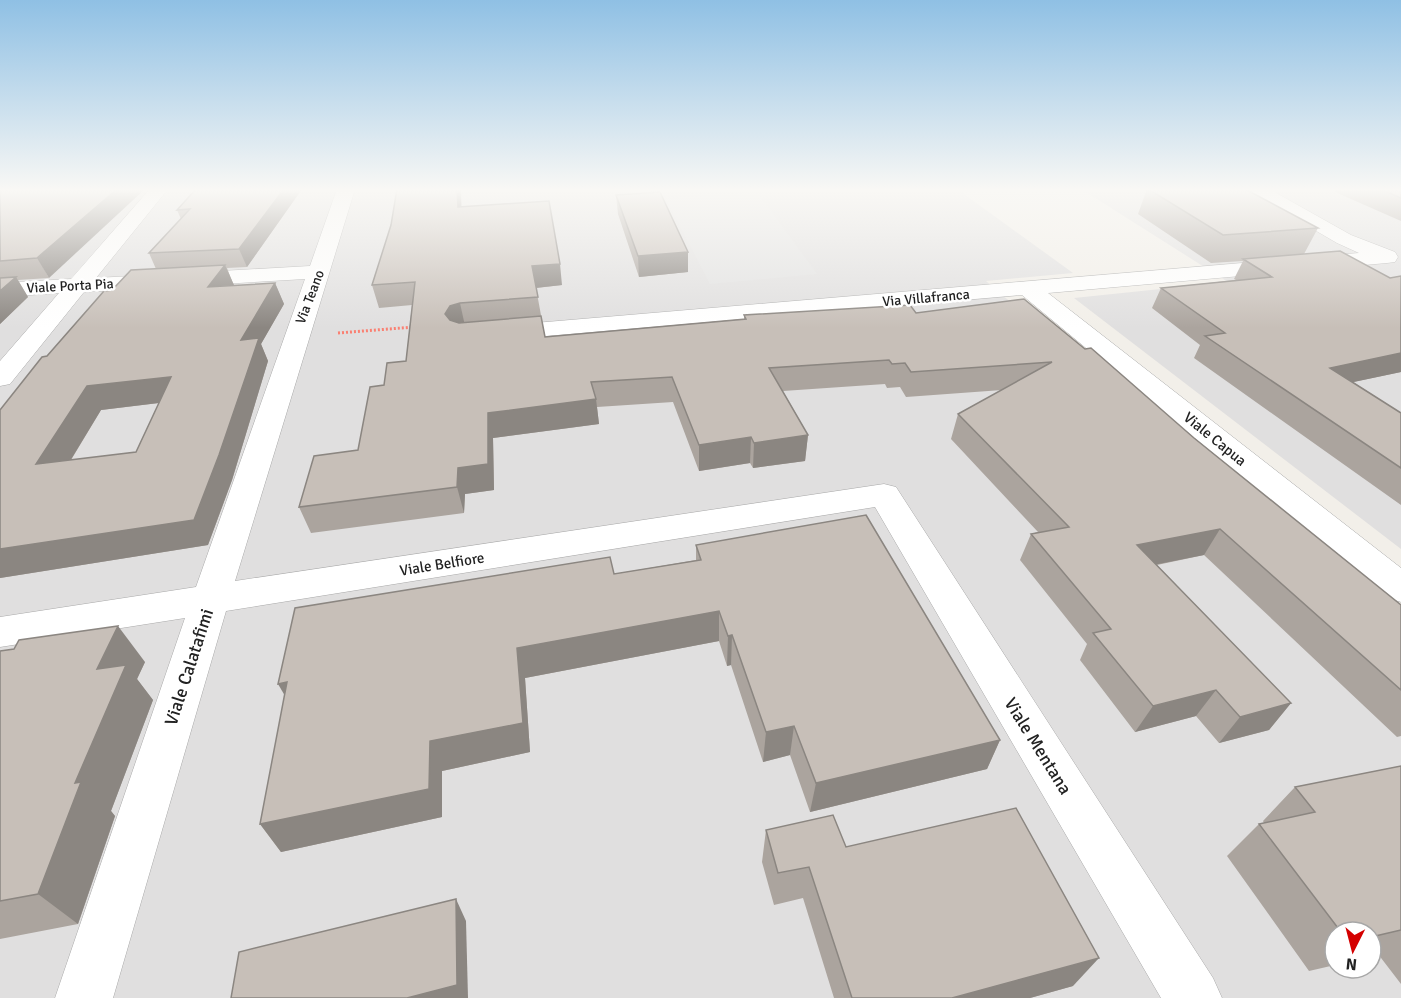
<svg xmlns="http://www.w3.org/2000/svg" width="1401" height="998" font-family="Signika,sans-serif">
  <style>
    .residential { fill: #e0dfdf; fill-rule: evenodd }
    .parking { fill: #e2e2e2 }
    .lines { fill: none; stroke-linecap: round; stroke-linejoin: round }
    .minor-casing { stroke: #a9a9a9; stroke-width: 1 }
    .path { stroke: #fa8072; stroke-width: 3; stroke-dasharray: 2 2; stroke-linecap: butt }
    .minor { fill: #fff; fill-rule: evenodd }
    .wall { fill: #aba49e; fill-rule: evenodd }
    .shaded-wall { fill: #8b8681 }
    .building { fill: #c7bfb8; stroke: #8b8681; stroke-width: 1.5; fill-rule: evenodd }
    .labels { text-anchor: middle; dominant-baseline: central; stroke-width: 5; stroke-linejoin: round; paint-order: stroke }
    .far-street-label { font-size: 14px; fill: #222; stroke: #fff }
    .street-label { font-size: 15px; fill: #222; stroke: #fff }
    .near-street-label { font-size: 18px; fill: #222; stroke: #fff }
  </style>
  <rect width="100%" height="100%" fill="#f2efe9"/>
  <g class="residential">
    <path d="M 0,189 L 957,189 L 1073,273 L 986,281 L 1401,639 L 1401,998 L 0,998 ZM 1335,932 L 1371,932 L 1371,968 L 1335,968 Z"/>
    <polygon points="1081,189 1401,189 1401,549 1074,298 1228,282"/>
  </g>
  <polygon class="parking" points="757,192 817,274 710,284 666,199"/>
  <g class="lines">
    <g class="minor-casing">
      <g id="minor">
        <polygon points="150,189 168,189 96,278 310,266 337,189 355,189 235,581 884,484 896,487 1213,978 1222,998 1161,998 875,507 226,611 113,998 55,998 185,618 0,647 0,617 196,587 305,279 84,292 10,384 0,386 0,361 59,293 0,297 0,283 71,279"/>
        <polygon points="1248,189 1269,189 1351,235 1395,252 1398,257 1395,262 1387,263 1048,293 1401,568 1401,602 1388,598 1022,295 500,340 491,338 488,333 491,328 500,326 1359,253 1337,243 1251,193"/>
      </g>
    </g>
    <polyline class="path" points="338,333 414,327"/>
    <use href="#minor" class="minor"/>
  </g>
  <g class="wall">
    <polygon points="0,189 49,278 18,280 28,297 0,324"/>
    <path d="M 302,189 L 247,267 L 227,268 L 234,286 L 275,283 L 284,304 L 261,344 L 268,361 L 232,480 L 208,545 L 0,578 L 0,410 L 47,356 L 156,269 L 149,253 L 181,219 L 177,210 ZM 159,403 L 136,452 L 71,460 L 101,410 Z"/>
    <polygon points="1147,189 1245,189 1318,228 1304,254 1390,278 1401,276 1401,372 1353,382 1401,413 1401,505 1194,358 1200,345 1152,308 1161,288 1236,280 1234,279 1243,261 1211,263 1138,214"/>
    <polygon points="1336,189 1401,189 1401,221 1335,192"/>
    <polygon points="616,195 688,252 688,272 639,277 618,214"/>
    <polygon points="461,207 562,285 536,288 545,337 744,319 744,315 916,313 1024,299 1194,438 1401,605 1401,736 1397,737 1204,555 1157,565 1291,703 1269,730 1219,743 1196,716 1135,732 1080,660 1087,644 1020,560 1031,534 1038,532 951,439 958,414 1002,390 906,397 900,387 887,388 885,384 783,391 808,435 805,461 753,468 750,463 699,471 673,402 597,407 599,424 493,438 494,490 465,494 464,513 311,533 299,507 358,450 384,385 406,361 412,305 379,308 372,285 391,225"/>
    <polygon points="696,545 1000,740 987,769 810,812 790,755 763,762 731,665 727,666 719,641 525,678 530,752 442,771 442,817 281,852 260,824 614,574 696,560"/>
    <polygon points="0,651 145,662 137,679 153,700 111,811 115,816 78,924 0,939"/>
    <polygon points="1401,766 1401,984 1378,954 1371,956 1371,932 1335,932 1335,965 1309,971 1227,856 1259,824 1264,823 1263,821 1295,787"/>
    <polygon points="766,830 846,847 1073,986 1030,998 834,998 803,898 774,905 762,862"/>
  </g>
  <g class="shaded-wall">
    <polygon points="117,189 145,189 49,278 37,258"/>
    <polygon points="284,189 302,189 247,267 239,249"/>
    <polygon points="457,189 461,189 462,228 458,207"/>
    <polygon points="688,252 688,272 639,277 638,256"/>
    <polygon points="560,264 562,285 535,288 532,266"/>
    <polygon points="225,265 234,285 208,287"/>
    <polygon points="16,277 28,297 0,324 0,291"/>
    <polygon points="275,283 284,304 261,344 268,361 232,480 208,545 0,578 0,549 194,520 241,340"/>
    <polygon points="460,303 465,326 455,329 445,314 450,306"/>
    <polygon points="1401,353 1401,372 1316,390 1330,368"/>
    <polygon points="171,377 183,400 101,410 53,489 36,464 87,386"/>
    <polygon points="596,399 599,424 493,438 494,490 465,494 464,513 457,487 458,468 488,413"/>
    <polygon points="808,435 805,461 753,468 754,443"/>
    <polygon points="751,437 750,463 699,471 699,445"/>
    <polygon points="1220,529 1204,555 1123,571 1137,545"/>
    <polygon points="719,611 719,641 525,678 530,752 442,771 442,817 281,852 260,824 517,648"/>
    <polygon points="118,626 145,662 137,679 153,700 111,811 115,816 78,924 38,894 75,783 97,669"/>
    <polygon points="732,635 731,665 727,666 728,636"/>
    <polygon points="287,682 295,713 278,684"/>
    <polygon points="1216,690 1196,716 1135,732 1153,706"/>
    <polygon points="1291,703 1269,730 1219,743 1240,717"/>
    <polygon points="794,726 790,755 763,762 766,732"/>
    <polygon points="1000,740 987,769 810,812 816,783"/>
    <polygon points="456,899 466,921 468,998 407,998"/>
    <polygon points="1099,958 1073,986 1030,998 952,998"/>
  </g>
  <g class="building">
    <polygon points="0,189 117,189 37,258 0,261"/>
    <polygon points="196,189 284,189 239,249 149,253 190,209 177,210"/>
    <polygon points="397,189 457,189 458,207 549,201 560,264 532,266 538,297 460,303 450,306 445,314 450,320 459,323 541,316 545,337 746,319 744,315 910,305 916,313 1024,299 1085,349 1091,348 1194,438 1401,605 1401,690 1220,529 1137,545 1291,703 1240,717 1216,690 1153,706 1093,633 1111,629 1031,534 1069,527 958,414 1052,362 911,372 905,363 892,364 889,360 769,368 808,435 754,443 751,437 699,445 672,377 591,382 596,399 488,413 488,464 458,468 457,487 299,507 314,456 358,450 370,387 384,385 387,363 406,361 415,282 372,285 391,225"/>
    <polygon points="1148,189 1245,189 1318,228 1223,235"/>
    <polygon points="1380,189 1401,189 1401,198"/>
    <polygon points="660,192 688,252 638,256 616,195"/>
    <polygon points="1340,251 1390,278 1401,276 1401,353 1330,368 1401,413 1401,468 1205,336 1225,333 1161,288 1272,277 1243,259"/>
    <path d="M 225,265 L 208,287 L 275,283 L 241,340 L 259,338 L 219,455 L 194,520 L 0,549 L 0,410 L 42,357 L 47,356 L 104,291 L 112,290 L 131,270 ZM 171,377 L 136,452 L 36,464 L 87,386 Z"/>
    <polygon points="16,277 0,291 0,278"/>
    <polygon points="866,515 1000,740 816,783 794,726 766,732 732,635 728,636 719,611 517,648 523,723 430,741 429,789 260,824 287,682 278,684 295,608 610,557 614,574 701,560 696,545"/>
    <polygon points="118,626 97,669 126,665 75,783 81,782 38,894 0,901 0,651 14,649 19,640"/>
    <polygon points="1401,766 1401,930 1371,937 1371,932 1341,932 1259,824 1315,812 1295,787"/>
    <polygon points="1016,808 1099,958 952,998 852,998 809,867 778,873 766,830 833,815 846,847"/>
    <polygon points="456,899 457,985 407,998 231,998 239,952"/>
  </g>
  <linearGradient id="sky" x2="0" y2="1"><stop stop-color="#8fc0e4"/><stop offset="0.58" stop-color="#f9f8f5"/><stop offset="1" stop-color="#f9f8f5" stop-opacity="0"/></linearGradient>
  <rect width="1401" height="328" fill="url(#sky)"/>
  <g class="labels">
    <g class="far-street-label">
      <text transform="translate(70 286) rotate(-3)">Viale Porta Pia</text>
      <text transform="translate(310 297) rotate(-69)">Via Teano</text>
      <text transform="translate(926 298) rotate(-5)">Via Villafranca</text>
    </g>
    <g class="street-label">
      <text transform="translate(1215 439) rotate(39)">Viale Capua</text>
      <text transform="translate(442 564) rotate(-9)">Viale Belfiore</text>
    </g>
    <g class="near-street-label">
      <text transform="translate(189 667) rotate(-72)">Viale Calatafimi</text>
      <text transform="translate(1038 746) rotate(58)">Viale Mentana</text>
    </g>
  </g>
  <g transform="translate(1353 950) rotate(186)"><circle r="28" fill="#ffffff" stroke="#a7a7a7" stroke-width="1.5"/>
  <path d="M0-4.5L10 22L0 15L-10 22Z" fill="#d40000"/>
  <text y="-9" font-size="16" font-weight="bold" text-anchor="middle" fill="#222222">N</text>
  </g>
</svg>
